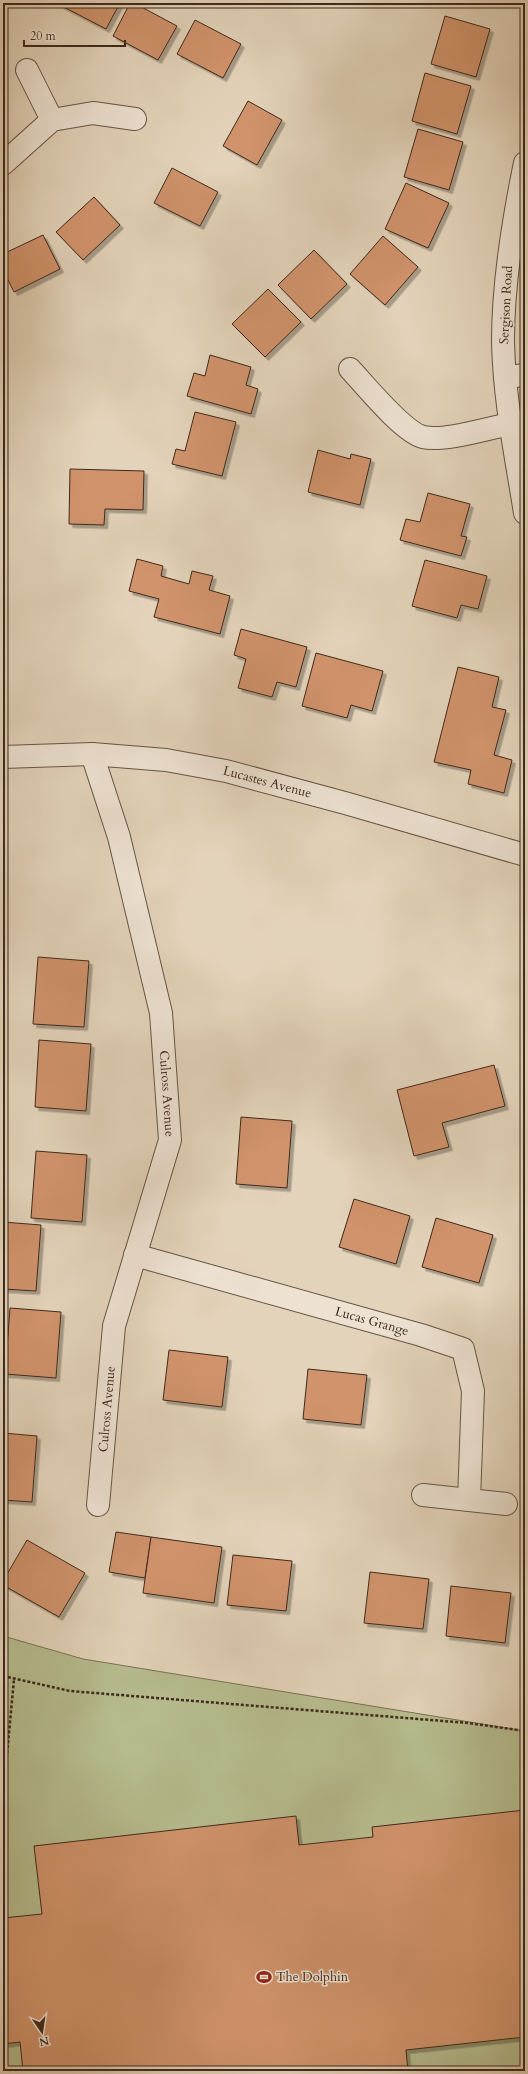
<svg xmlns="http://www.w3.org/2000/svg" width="528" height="2074" font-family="Cardo,serif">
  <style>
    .green { fill: #b6bc8e; stroke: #7a7254 }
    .building { fill: #d1936c; stroke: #3d291b; filter: url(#shadow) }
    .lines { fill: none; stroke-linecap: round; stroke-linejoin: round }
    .minor-casing { stroke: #665443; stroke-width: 24 }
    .path { stroke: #3d291b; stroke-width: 2.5; stroke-dasharray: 3 2; stroke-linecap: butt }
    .minor { stroke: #ede2d2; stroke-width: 22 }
    .labels { text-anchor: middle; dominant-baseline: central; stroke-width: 3; stroke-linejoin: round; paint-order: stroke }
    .street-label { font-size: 13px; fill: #3d291b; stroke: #ede2d2 }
    .poi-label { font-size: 13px; fill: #3d291b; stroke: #ede2d2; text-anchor: start }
  </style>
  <defs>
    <filter id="shadow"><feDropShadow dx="3.5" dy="3.5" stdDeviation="0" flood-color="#0004"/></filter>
  </defs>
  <rect width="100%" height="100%" fill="#e3d3ba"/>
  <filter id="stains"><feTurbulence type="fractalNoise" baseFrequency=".005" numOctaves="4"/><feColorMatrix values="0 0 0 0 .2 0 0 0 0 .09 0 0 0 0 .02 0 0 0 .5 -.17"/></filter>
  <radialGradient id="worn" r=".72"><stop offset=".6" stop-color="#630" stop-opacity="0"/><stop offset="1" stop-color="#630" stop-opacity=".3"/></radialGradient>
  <polygon class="green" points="3,1636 83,1659 525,1731 525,2071 3,2071"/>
  <g class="building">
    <polygon points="61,3 120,3 106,29 60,5"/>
    <polygon points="130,3 134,3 177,26 158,60 113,36"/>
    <polygon points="445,16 490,29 476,77 431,64"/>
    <polygon points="195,20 241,44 223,78 177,54"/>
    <polygon points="425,73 471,86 457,134 412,121"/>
    <polygon points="248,101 282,120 257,165 223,146"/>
    <polygon points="418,129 463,142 449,190 404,177"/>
    <polygon points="172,168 218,192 200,226 154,203"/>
    <polygon points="406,183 449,203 428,248 385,229"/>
    <polygon points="94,197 120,225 83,260 56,232"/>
    <polygon points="43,235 60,269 14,292 3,270 3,254"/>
    <polygon points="383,236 418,267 385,305 350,274"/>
    <polygon points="314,250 347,284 311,319 278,285"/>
    <polygon points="268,289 301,322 265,357 232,324"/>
    <polygon points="210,355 251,367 246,385 258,389 251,414 187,396 194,373 205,376"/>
    <polygon points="195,412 236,422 222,476 172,464 176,449 185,451"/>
    <polygon points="318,450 350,459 351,454 371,459 360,505 308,492"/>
    <polygon points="70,469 144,471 143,510 105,509 104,525 69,524"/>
    <polygon points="428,493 470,504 461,536 467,537 461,556 400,540 406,519 420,522"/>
    <polygon points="137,559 163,566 161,576 189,584 192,571 213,576 209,590 230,596 220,634 154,617 159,599 129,591"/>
    <polygon points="425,560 487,576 478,609 461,605 457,618 412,606"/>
    <polygon points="241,629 307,647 296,687 277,682 272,697 238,688 246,659 234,655"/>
    <polygon points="316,653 383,671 372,711 351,705 347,718 302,706"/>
    <polygon points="458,667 499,677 492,707 506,710 494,755 512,760 504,793 468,784 471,770 434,762"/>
    <polygon points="38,957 89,961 84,1027 33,1024"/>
    <polygon points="39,1040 91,1044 86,1111 35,1107"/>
    <polygon points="494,1065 505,1106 442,1123 449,1147 414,1156 397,1090"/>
    <polygon points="241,1117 292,1121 287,1188 236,1184"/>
    <polygon points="36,1151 87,1155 82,1222 31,1218"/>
    <polygon points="354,1199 410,1216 396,1264 339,1247"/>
    <polygon points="436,1218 493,1235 479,1283 422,1267"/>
    <polygon points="3,1222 41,1225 36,1291 3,1289"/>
    <polygon points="10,1308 61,1312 56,1378 5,1374"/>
    <polygon points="169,1350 228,1357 222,1407 163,1400"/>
    <polygon points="308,1369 367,1375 361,1425 303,1419"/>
    <polygon points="3,1433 37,1436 32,1502 3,1500"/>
    <polygon points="116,1532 151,1537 145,1578 109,1572"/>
    <polygon points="151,1537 222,1547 214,1603 143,1593"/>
    <polygon points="27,1540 85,1573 59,1617 3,1585 3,1581"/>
    <polygon points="233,1555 292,1561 286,1611 227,1605"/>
    <polygon points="370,1572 429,1579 423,1629 364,1623"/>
    <polygon points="451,1586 511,1593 505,1643 446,1636"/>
    <polygon points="525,1810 525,2037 406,2050 408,2071 23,2071 20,2042 3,2044 3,1918 42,1914 34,1846 296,1816 299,1845 373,1837 372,1827"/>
  </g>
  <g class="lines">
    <g class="minor-casing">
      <g id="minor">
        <polyline points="27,70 52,120"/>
        <path d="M 525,163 C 513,221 503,281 503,341 C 504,399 516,456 525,513"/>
        <polyline points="3,164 52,120 93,113 135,119"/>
        <path d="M 350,369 C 365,385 403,432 423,437 C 444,442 489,428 510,424"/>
        <polyline points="505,377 525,375"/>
        <path id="s1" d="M 92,754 L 119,837 L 161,1013 L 170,1140 L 114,1326 L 98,1505"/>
        <path id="s2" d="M 3,757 L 92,754 L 166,760 L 226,771 L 345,803 L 525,855"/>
        <path id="s3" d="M 135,1255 L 421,1335 L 463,1349 L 473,1391 L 469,1500"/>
        <polyline points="423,1495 506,1504"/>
      </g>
    </g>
    <g class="path">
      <polyline points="3,1676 70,1691 468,1723 525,1731"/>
      <polyline points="3,1798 14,1679"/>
    </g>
    <use href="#minor" class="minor"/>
  </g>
  <defs>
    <g id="stadium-bare" transform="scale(1.2)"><path d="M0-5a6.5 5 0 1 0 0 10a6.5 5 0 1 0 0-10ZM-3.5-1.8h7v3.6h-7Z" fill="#8f2418" stroke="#ede2d2" stroke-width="2.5" paint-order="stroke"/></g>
  </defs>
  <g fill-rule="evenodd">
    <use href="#stadium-bare" x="264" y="1977"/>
  </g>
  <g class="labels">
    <g class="street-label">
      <text transform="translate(506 305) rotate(-87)">Sergison Road</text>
      <text stroke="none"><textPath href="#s2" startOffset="267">Lucastes Avenue</textPath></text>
      <text stroke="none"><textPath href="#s1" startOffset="349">Culross Avenue</textPath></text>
      <text stroke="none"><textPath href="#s3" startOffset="246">Lucas Grange</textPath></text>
      <text transform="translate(107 1409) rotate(-85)">Culross Avenue</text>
    </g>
    <g class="poi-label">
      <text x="276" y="1977">The Dolphin</text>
    </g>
  </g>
  <rect width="528" height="2074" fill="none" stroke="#e3d3ba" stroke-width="16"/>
  <rect x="4" y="4" width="520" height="2066" fill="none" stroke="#3d291b" stroke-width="2"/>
  <rect x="8" y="8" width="512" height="2058" fill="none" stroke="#3d291b"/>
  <g transform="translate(42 2032) rotate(167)" stroke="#ede2d2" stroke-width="3" paint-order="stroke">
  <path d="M0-3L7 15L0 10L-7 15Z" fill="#3d291b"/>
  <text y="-6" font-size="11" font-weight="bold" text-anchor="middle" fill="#3d291b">N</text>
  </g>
  <path d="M24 40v6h101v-6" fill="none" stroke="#3d291b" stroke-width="2"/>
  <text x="30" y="40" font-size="12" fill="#3d291b" stroke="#ede2d2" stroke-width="3" paint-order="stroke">20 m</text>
  <rect width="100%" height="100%" filter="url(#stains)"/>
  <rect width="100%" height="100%" fill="url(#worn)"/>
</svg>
